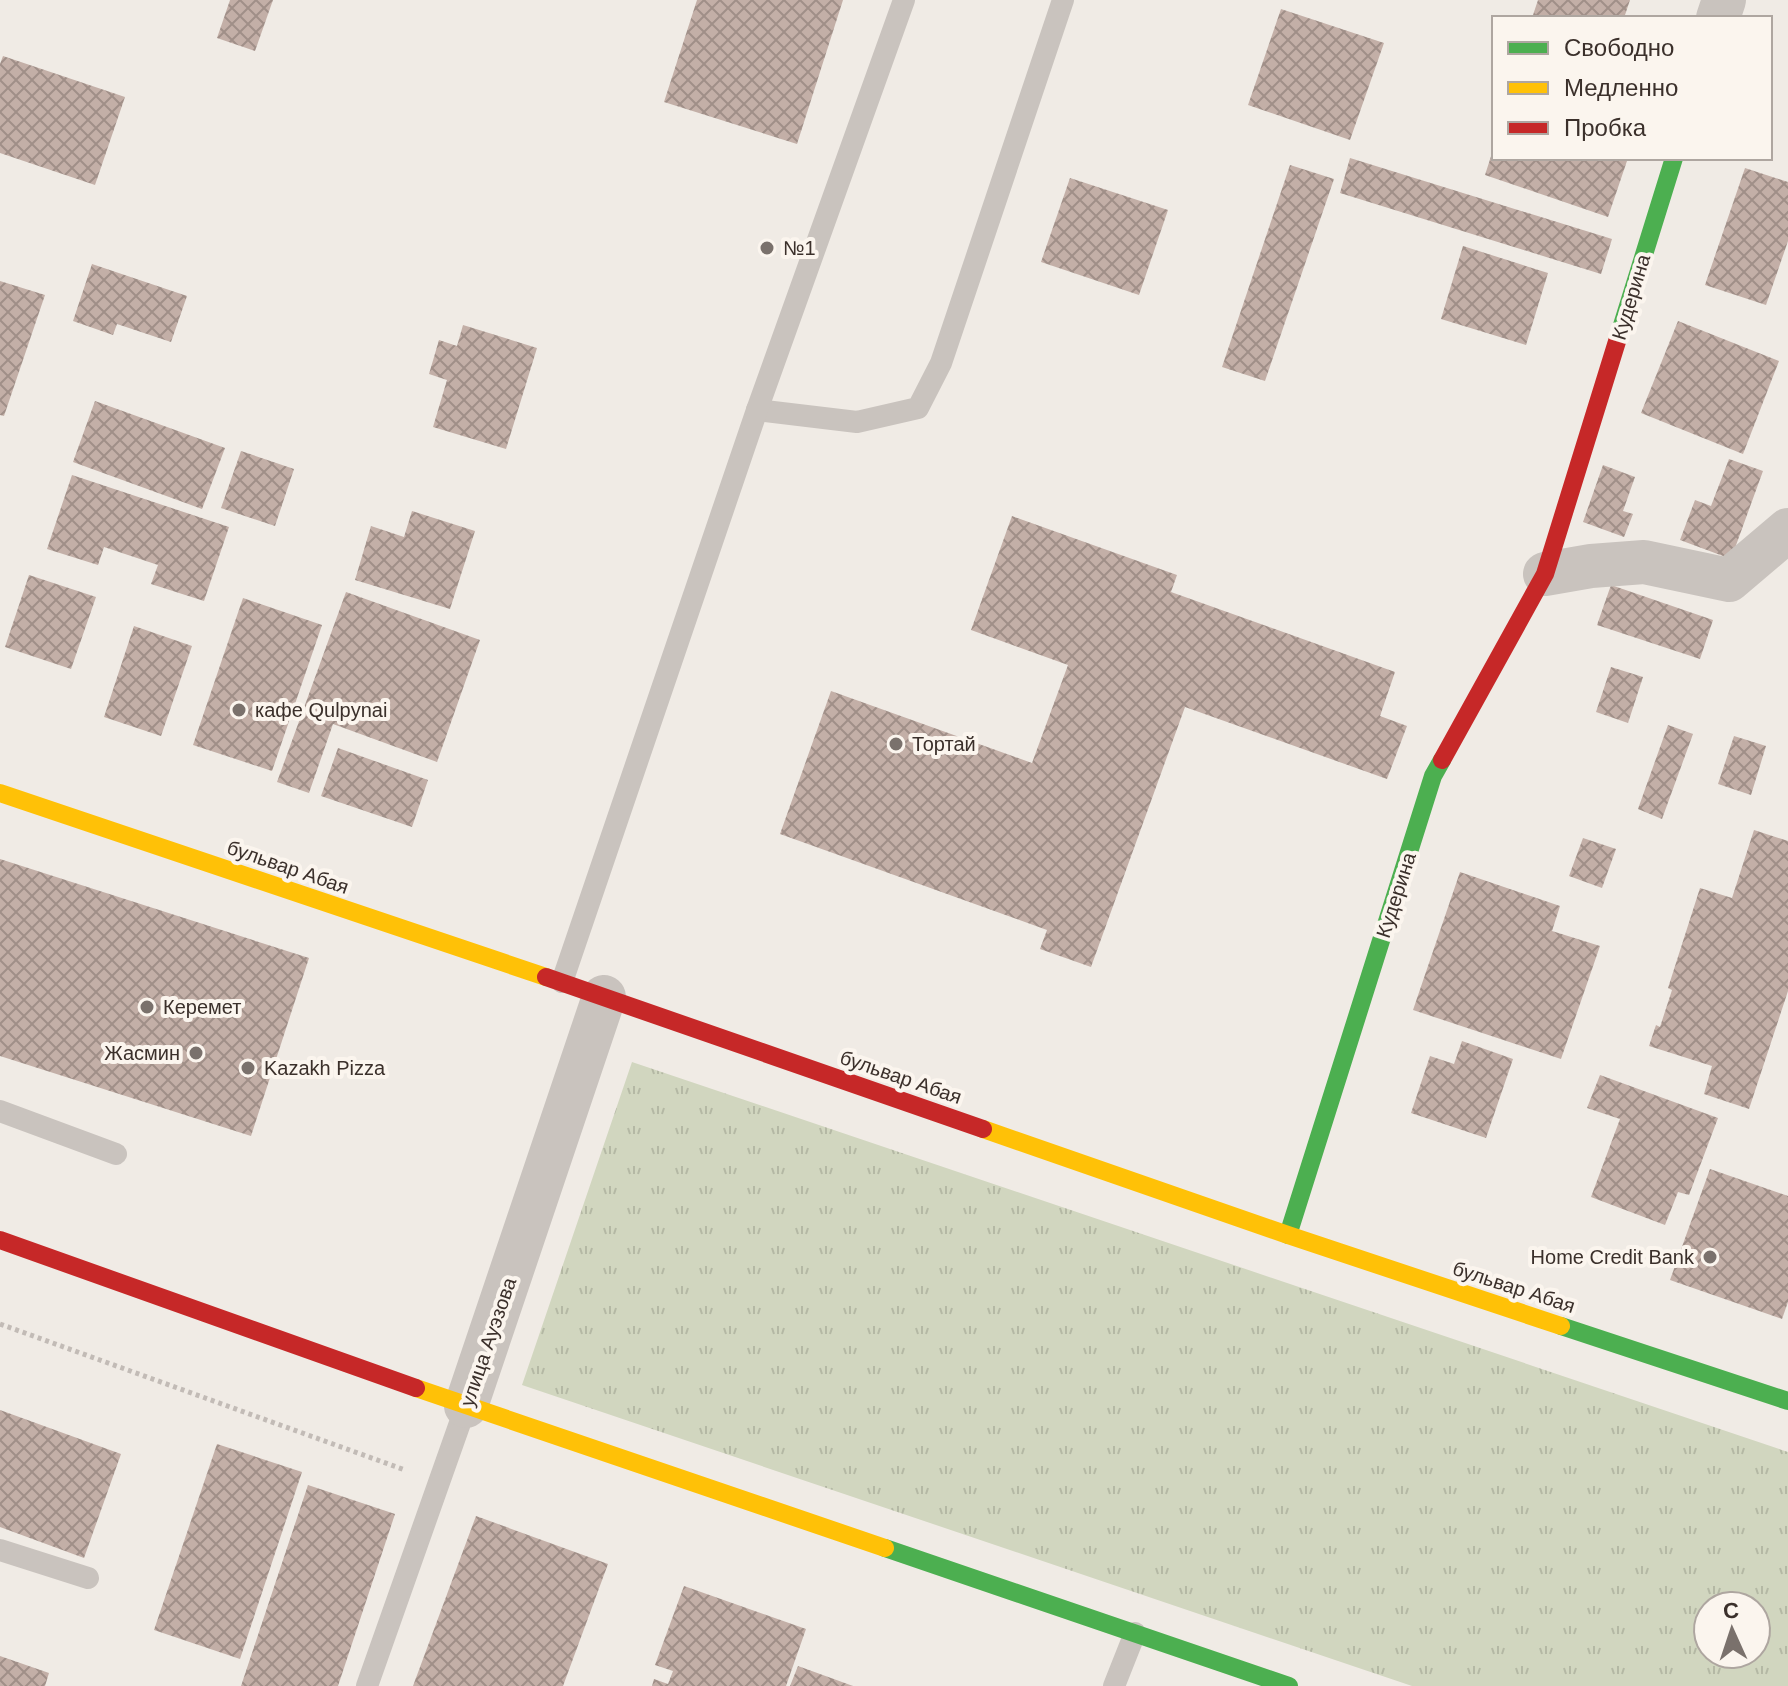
<svg xmlns="http://www.w3.org/2000/svg" width="1788" height="1686" font-family="Helvetica,sans-serif">
  <style>
    .park { fill: url(#park-tufts); fill-rule: evenodd }
    .building { fill: url(#building-cross-hatch) }
    .lines { fill: none; stroke-linecap: round; stroke-linejoin: round }
    .path { stroke: #c2bbb6; stroke-width: 5; stroke-dasharray: 4 4; stroke-linecap: butt }
    .lane { stroke: #c9c3be; stroke-width: 22 }
    .street { stroke: #c9c3be; stroke-width: 44 }
    .fast { stroke: #4caf50; stroke-width: 18 }
    .slow { stroke: #ffc107; stroke-width: 18 }
    .jam { stroke: #c62828; stroke-width: 18 }
    .poi-dot { fill: #7a716c; stroke: #fbf5ee; stroke-width: 3 }
    .labels { text-anchor: middle; dominant-baseline: central; stroke-width: 8; stroke-linejoin: round; paint-order: stroke }
    .poi-label { font-size: 20px; fill: #3b302b; stroke: #fbf5ee; text-anchor: start }
    .street-label { font-size: 20px; fill: #3b302b; stroke: #fbf5ee }
  </style>
  <defs>
    <pattern id="park-tufts" width="24" height="20" patternUnits="userSpaceOnUse" patternTransform="scale(2)"><rect width="24" height="20" fill="#d1d6bf"/><path d="M3 7l-1-3M5 7V3M7 7l1-3M15 17l-1-3M17 17v-4M19 17l1-3" fill="none" stroke="#b4b8a4"/></pattern>
    <pattern id="building-cross-hatch" width="8" height="8" patternUnits="userSpaceOnUse" patternTransform="scale(2)"><rect width="8" height="8" fill="#c3afa7"/><path d="M0 0l8 8M0 8l8-8" fill="none" stroke="#a08f88"/></pattern>
  </defs>
  <rect width="100%" height="100%" fill="#f0ebe5"/>
  <path class="park" d="M 632,1062 L 1788,1452 L 1788,1686 L 1412,1686 L 522,1385 ZM 1708,1606 L 1756,1606 L 1756,1654 L 1708,1654 Z"/>
  <g class="building">
    <polygon points="230,0 273,0 255,51 217,38"/>
    <polygon points="697,0 843,0 797,144 664,102"/>
    <polygon points="1538,0 1630,0 1624,18 1532,18"/>
    <polygon points="1281,9 1384,43 1350,140 1248,105"/>
    <polygon points="3,56 125,97 95,185 0,153 0,64"/>
    <polygon points="1493,150 1494,158 1628,158 1608,217 1485,175"/>
    <polygon points="1350,158 1612,239 1601,274 1340,193"/>
    <polygon points="1290,165 1334,179 1265,381 1222,367"/>
    <polygon points="1745,168 1788,182 1788,241 1766,305 1705,285"/>
    <polygon points="1070,178 1168,210 1139,295 1041,262"/>
    <polygon points="1463,246 1548,273 1526,345 1441,319"/>
    <polygon points="92,264 187,296 171,342 117,324 113,335 73,321"/>
    <polygon points="0,281 45,295 4,416 0,415"/>
    <polygon points="1678,321 1779,361 1743,454 1641,413"/>
    <polygon points="463,325 537,348 506,449 433,427 447,380 429,374 439,340 457,346"/>
    <polygon points="95,401 225,448 202,509 73,462"/>
    <polygon points="241,451 294,469 275,526 221,508"/>
    <polygon points="1729,459 1763,471 1731,559 1680,540 1695,500 1711,506"/>
    <polygon points="1603,465 1635,477 1623,511 1633,514 1624,537 1583,522"/>
    <polygon points="72,475 229,527 204,601 151,584 158,565 104,547 98,565 47,549"/>
    <polygon points="412,511 475,531 450,609 355,580 371,526 404,537"/>
    <polygon points="1012,516 1177,575 1171,592 1395,672 1380,716 1407,726 1387,779 1185,707 1091,967 1040,949 1047,930 780,834 831,691 1032,763 1068,665 971,630"/>
    <polygon points="29,575 96,597 71,669 5,647"/>
    <polygon points="1611,585 1713,620 1700,659 1597,625"/>
    <polygon points="346,592 480,640 437,762 333,724 309,793 277,782"/>
    <polygon points="243,598 322,625 272,771 193,745"/>
    <polygon points="134,626 192,646 161,736 104,717"/>
    <polygon points="1611,667 1643,677 1628,723 1596,712"/>
    <polygon points="1668,725 1693,734 1662,819 1638,809"/>
    <polygon points="1734,736 1766,746 1751,795 1718,784"/>
    <polygon points="338,748 428,780 412,827 321,796"/>
    <polygon points="1754,830 1788,841 1788,991 1749,1109 1704,1094 1712,1066 1649,1046 1656,1025 1660,1027 1672,990 1668,988 1700,888 1732,898"/>
    <polygon points="1583,838 1616,849 1602,888 1569,876"/>
    <polygon points="0,859 309,958 251,1136 0,1056"/>
    <polygon points="1460,872 1560,906 1552,931 1600,946 1561,1059 1413,1010"/>
    <polygon points="1462,1041 1513,1059 1486,1138 1411,1113 1430,1056 1454,1064"/>
    <polygon points="1600,1075 1718,1118 1689,1195 1678,1192 1665,1225 1591,1197 1620,1119 1587,1108"/>
    <polygon points="1710,1169 1788,1196 1788,1302 1782,1319 1670,1280"/>
    <polygon points="0,1410 121,1454 84,1558 0,1527"/>
    <polygon points="217,1444 302,1472 240,1659 154,1630"/>
    <polygon points="308,1485 395,1514 338,1686 241,1686"/>
    <polygon points="476,1516 608,1564 563,1686 413,1686"/>
    <polygon points="684,1586 806,1629 786,1686 652,1686 654,1679 668,1684 673,1671 655,1665"/>
    <polygon points="0,1656 49,1673 45,1686 0,1686"/>
    <polygon points="798,1666 853,1686 790,1686"/>
  </g>
  <g class="lines">
    <polyline class="path" points="0,1324 405,1470"/>
    <g class="lane">
      <polyline points="757,410 857,422 918,408 941,363 1063,0"/>
      <polyline points="562,982 757,410 904,0"/>
      <polyline points="0,1111 116,1154"/>
      <polyline points="0,1550 88,1578"/>
      <polyline points="367,1686 466,1406"/>
      <polyline points="1114,1686 1135,1633"/>
    </g>
    <g class="street">
      <polyline points="1718,18 1724,0"/>
      <polyline points="1545,574 1591,566 1644,562 1729,580 1788,530"/>
      <polyline points="466,1406 604,997"/>
    </g>
    <g class="fast">
      <polyline points="1619,335 1674,158"/>
      <polyline points="1288,1235 1433,776 1442,760"/>
      <polyline points="1561,1326 1788,1401"/>
      <polyline points="885,1548 1289,1686"/>
    </g>
    <g class="slow">
      <polyline points="0,793 546,977"/>
      <polyline points="983,1129 1288,1235 1561,1326"/>
      <polyline points="416,1388 885,1548"/>
    </g>
    <g class="jam">
      <polyline points="1442,760 1545,574 1619,335"/>
      <polyline points="546,977 983,1129"/>
      <polyline points="0,1240 416,1388"/>
    </g>
  </g>
  <g class="poi-dot">
    <circle cx="767" cy="248" r="8"/>
    <circle cx="239" cy="710" r="8"/>
    <circle cx="896" cy="744" r="8"/>
    <circle cx="147" cy="1007" r="8"/>
    <circle cx="196" cy="1053" r="8"/>
    <circle cx="248" cy="1068" r="8"/>
    <circle cx="1710" cy="1257" r="8"/>
  </g>
  <g class="labels">
    <g class="poi-label">
      <text x="783" y="248">№1</text>
      <text x="255" y="710">кафе Qulpynai</text>
      <text x="912" y="744">Тортай</text>
      <text x="163" y="1007">Керемет</text>
      <text x="180" y="1053" text-anchor="end">Жасмин</text>
      <text x="264" y="1068">Kazakh Pizza</text>
      <text x="1694" y="1257" text-anchor="end">Home Credit Bank</text>
    </g>
    <g class="street-label">
      <text transform="translate(1631 297) rotate(-73)">Кудерина</text>
      <text transform="translate(288 867) rotate(19)">бульвар Абая</text>
      <text transform="translate(1396 895) rotate(-72)">Кудерина</text>
      <text transform="translate(901 1077) rotate(19)">бульвар Абая</text>
      <text transform="translate(1514 1287) rotate(18)">бульвар Абая</text>
      <text transform="translate(488 1342) rotate(-71)">улица Ауэзова</text>
    </g>
  </g>
  <rect x="1492" y="16" width="280" height="144" fill="#fbf5ee" stroke="#aea6a0" stroke-width="2"/>
  <rect x="1508" y="42" width="40" height="12" fill="#4caf50" stroke="#aea6a0" stroke-width="2"/>
  <text x="1564" y="56" font-size="24" fill="#3b302b">Свободно</text>
  <rect x="1508" y="82" width="40" height="12" fill="#ffc107" stroke="#aea6a0" stroke-width="2"/>
  <text x="1564" y="96" font-size="24" fill="#3b302b">Медленно</text>
  <rect x="1508" y="122" width="40" height="12" fill="#c62828" stroke="#aea6a0" stroke-width="2"/>
  <text x="1564" y="136" font-size="24" fill="#3b302b">Пробка</text>
  <g transform="translate(1732 1630) rotate(357)"><circle r="38" fill="#fbf5ee" stroke="#aea6a0" stroke-width="2"/>
  <path d="M0-6L14 30L0 20L-14 30Z" fill="#7a716c"/>
  <text y="-12" font-size="22" font-weight="bold" text-anchor="middle" fill="#3b302b">С</text>
  </g>
</svg>
